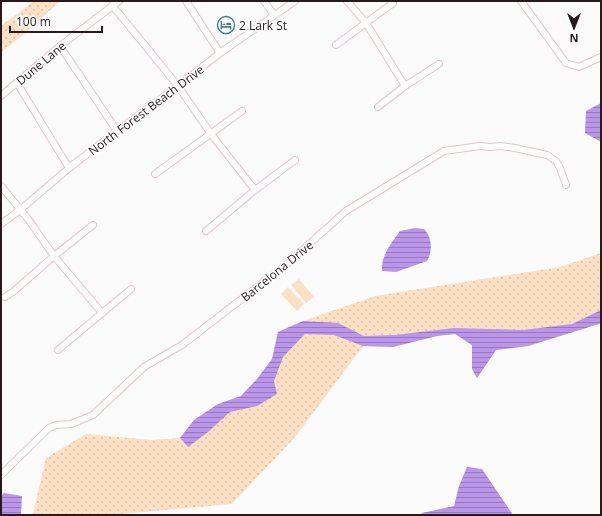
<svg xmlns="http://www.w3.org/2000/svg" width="602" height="516" font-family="'Open Sans',sans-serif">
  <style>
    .grass { fill: url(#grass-dots) }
    .pitch { fill: #fce0c4 }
    .water { fill: url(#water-rules) }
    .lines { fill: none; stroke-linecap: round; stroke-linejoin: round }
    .minor-casing { stroke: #e7c4ca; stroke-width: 8 }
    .minor { stroke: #fff; stroke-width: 6 }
    .labels { text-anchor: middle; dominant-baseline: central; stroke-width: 3; stroke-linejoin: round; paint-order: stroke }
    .poi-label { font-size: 12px; fill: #261a1c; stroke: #fff; text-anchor: start }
    .street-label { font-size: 12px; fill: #261a1c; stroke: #fff }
  </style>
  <defs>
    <pattern id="grass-dots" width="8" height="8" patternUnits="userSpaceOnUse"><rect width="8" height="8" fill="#fce0c4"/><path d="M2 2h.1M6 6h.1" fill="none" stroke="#d8c0a8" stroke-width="1.8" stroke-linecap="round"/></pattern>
    <pattern id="water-rules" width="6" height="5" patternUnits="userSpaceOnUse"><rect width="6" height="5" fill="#ba95e9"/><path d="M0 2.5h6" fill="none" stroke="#9779bc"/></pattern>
  </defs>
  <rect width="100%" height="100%" fill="#fbfbfb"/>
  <g class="grass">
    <polygon points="34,1 60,1 21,37 1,52 1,26"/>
    <polygon points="601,253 601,323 528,346 496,350 477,378 472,369 472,345 455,334 437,336 393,347 363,346 296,436 232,504 110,515 33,515 35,505 46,458 86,434 151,440 180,438 194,420 218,404 241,396 257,379 272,359 278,332 303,321 375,296 560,267"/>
  </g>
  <g class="pitch">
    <polygon points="299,279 314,297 306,303 291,285"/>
    <polygon points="288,287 304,304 297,311 281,294"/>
  </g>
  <g class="water">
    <polygon points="601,103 601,142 585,133 586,111"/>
    <path d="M 415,228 L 424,229 C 432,237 433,251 427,261 L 396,272 L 382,271 C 381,256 391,243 400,231 Z"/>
    <polygon points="601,310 601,323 599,324 528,346 496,350 477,378 472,369 472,345 455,334 437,336 393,347 363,346 334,335 305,334 283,357 274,381 277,394 257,406 230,412 208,432 188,447 180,438 194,420 218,404 241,396 257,379 272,359 278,332 303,321 338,323 364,336 395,335 454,328 523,330 572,324"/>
    <polygon points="467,467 482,469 513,515 420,515 422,513 454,506 459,486"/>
    <polygon points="4,493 22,496 21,515 1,515 1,496"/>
  </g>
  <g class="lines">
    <g class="minor-casing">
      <g id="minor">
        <polyline points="186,1 220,53"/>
        <polyline points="264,1 274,15"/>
        <polyline points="347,1 366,23 405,86"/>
        <polyline points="521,1 566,63 579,67 601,57"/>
        <polyline points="112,5 178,86 211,134 255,190"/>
        <polyline points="336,45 393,3"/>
        <polyline points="60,46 117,131"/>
        <polyline points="17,83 69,168"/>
        <polyline points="1,96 60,46 119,1"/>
        <polyline points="378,107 405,86 439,64"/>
        <polyline points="155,174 242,111"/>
        <polyline points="1,186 28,219 54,256 102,313"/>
        <polyline points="1,224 20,210 69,168 117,131 178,86 220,53 295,1"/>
        <polyline points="206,231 255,190 295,160"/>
        <polyline points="5,297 14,291 54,256 93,225"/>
        <polyline points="58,350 131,289"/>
        <polyline points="1,475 49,428 56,425 71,424 93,415 144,367 182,345 287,264 346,211 444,151 480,146 490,147 500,146 515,148 547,155 556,161 560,168 566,185"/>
      </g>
    </g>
    <use href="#minor" class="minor"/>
  </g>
  <defs>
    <g id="hotel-ring" transform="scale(0.9)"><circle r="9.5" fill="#fff" stroke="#397f8b" stroke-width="1.5"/><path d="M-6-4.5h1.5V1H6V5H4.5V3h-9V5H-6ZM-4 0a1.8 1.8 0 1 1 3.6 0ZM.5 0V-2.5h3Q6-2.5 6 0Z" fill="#397f8b"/></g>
  </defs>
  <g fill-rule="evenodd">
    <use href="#hotel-ring" x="226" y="25"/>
  </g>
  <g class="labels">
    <g class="poi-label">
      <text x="239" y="25">2 Lark St</text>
    </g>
    <g class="street-label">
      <text transform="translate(41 63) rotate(-40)">Dune Lane</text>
      <text transform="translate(146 110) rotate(-37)">North Forest Beach Drive</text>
      <text transform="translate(277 271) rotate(-39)">Barcelona Drive</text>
    </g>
  </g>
  <rect width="602" height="516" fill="none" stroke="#261a1c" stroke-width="4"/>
  <g transform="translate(574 28) rotate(180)" stroke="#ffffff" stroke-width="3" paint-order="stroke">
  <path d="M0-3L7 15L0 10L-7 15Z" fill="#261a1c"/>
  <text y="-6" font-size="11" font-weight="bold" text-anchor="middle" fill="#261a1c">N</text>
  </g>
  <path d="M10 26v6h92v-6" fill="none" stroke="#261a1c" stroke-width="2"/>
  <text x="16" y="26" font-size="12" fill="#261a1c" stroke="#ffffff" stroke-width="3" paint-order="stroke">100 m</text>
</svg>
